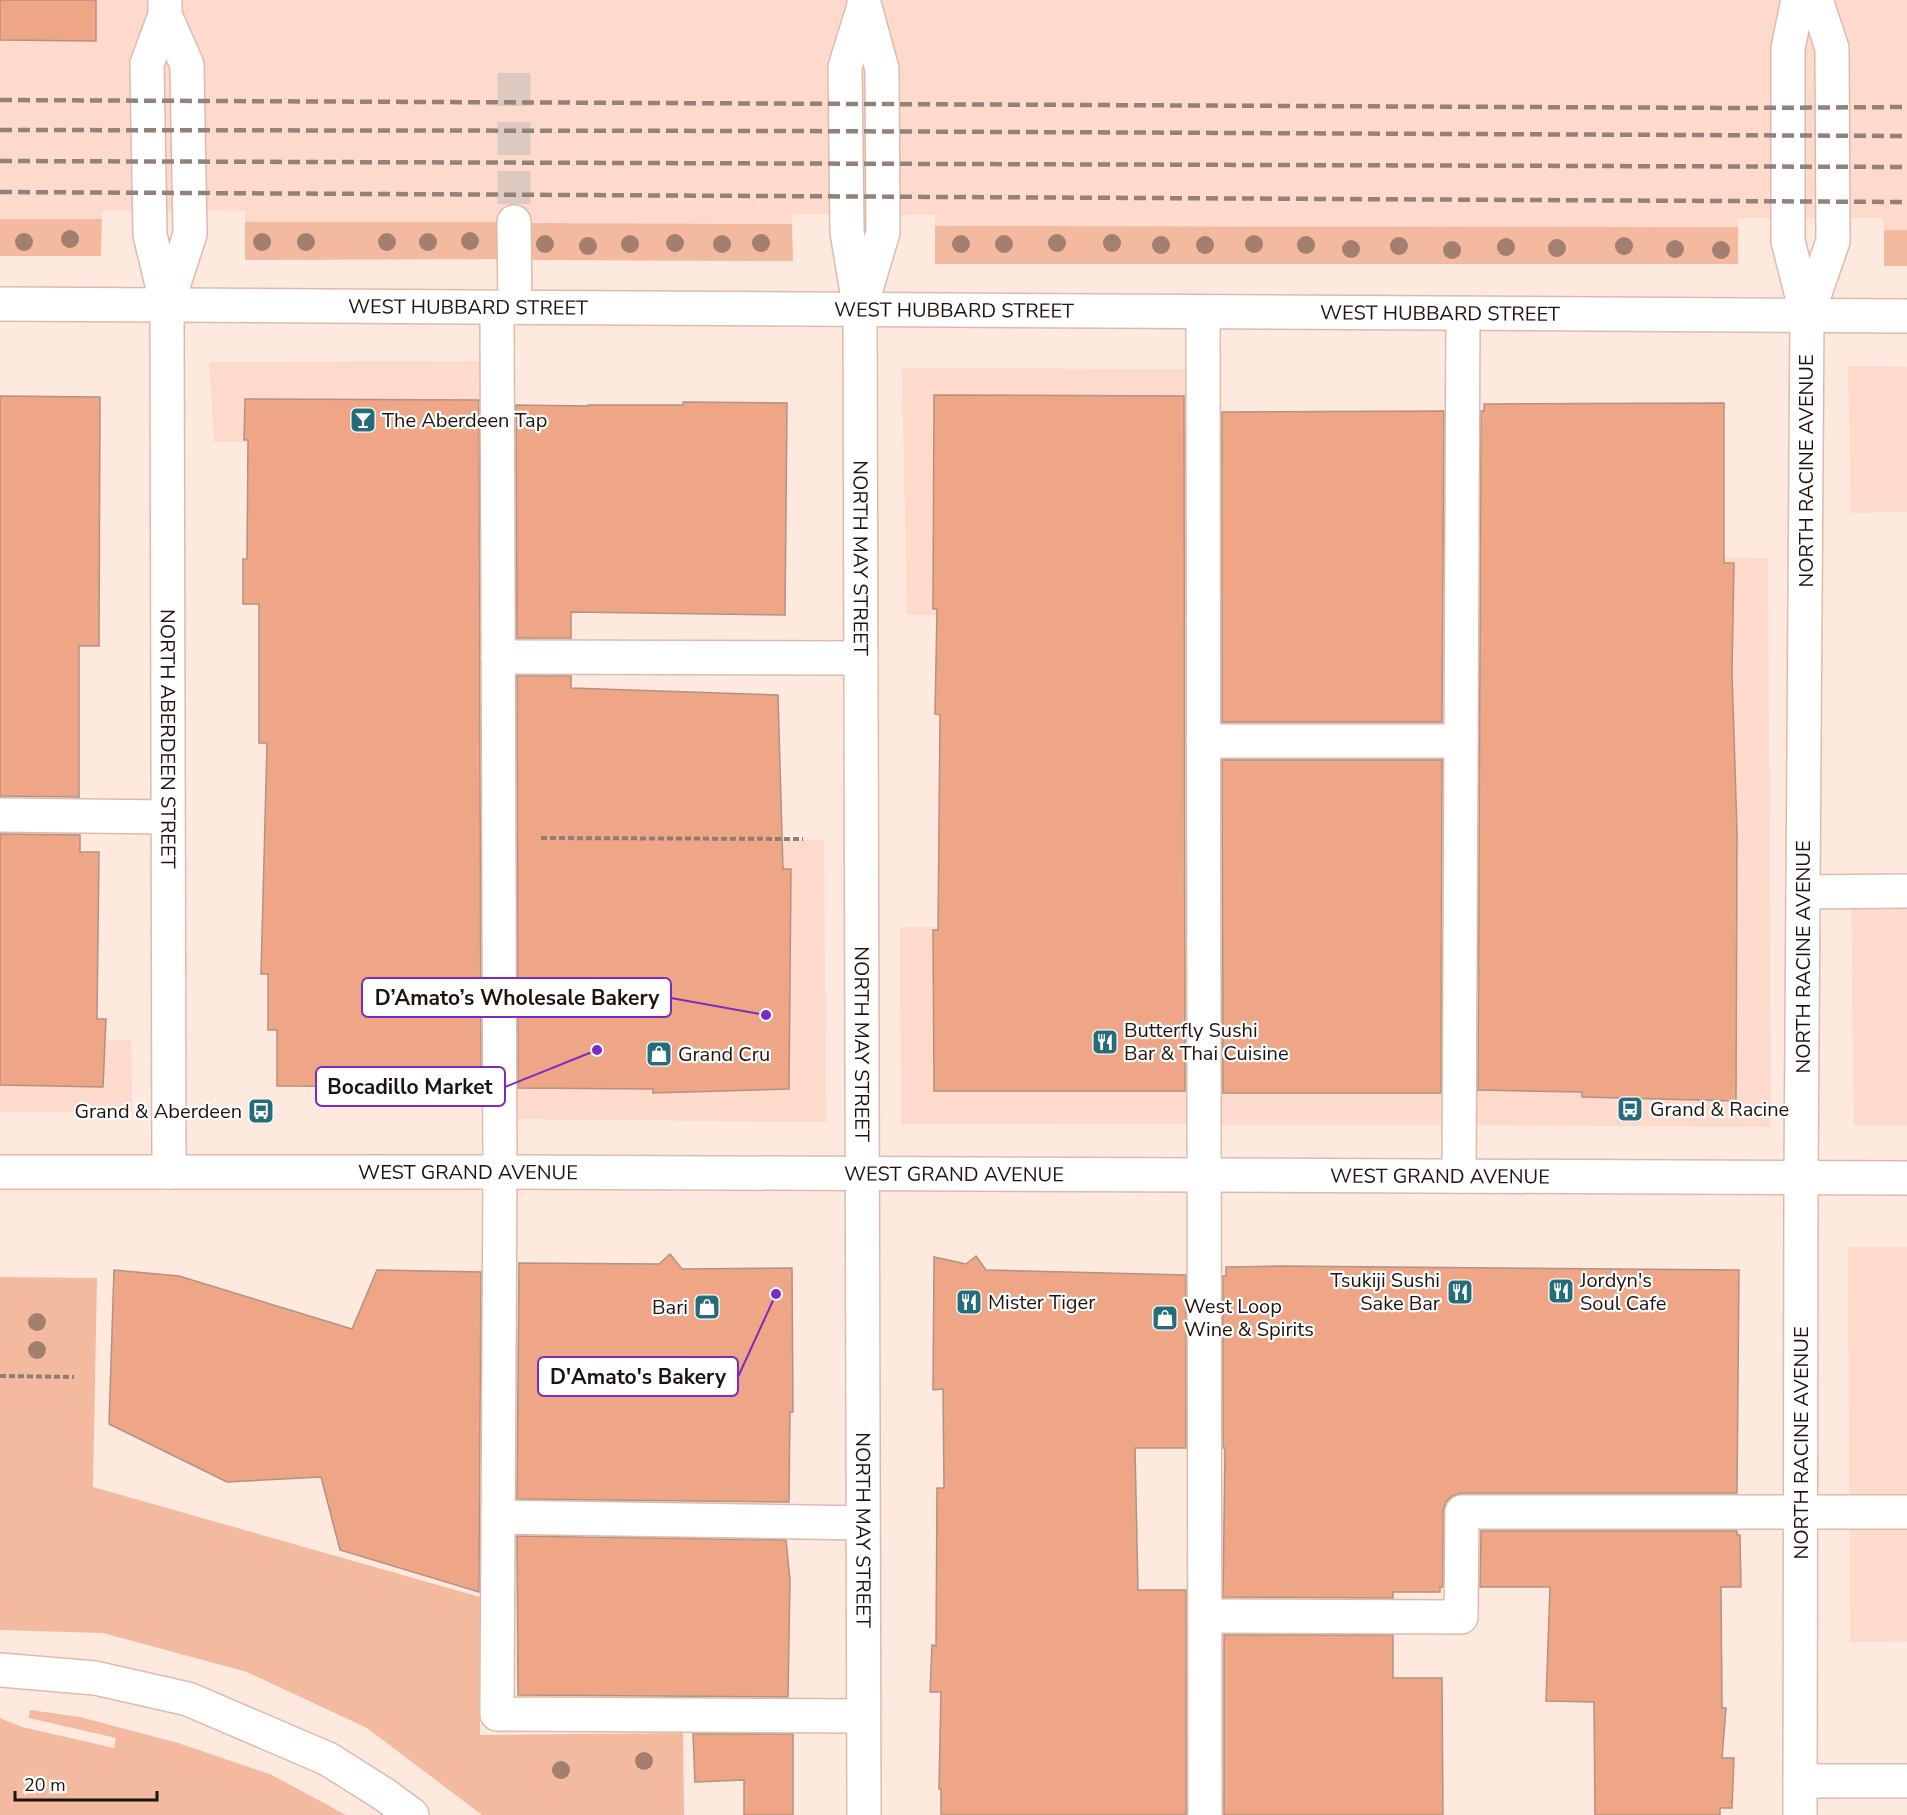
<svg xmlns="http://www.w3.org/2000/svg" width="1907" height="1815" font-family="'Nunito Sans',sans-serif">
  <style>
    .built { fill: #fddacb }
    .green { fill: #f3baa0 }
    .building { fill: #eea686; stroke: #b29283; stroke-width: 1.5 }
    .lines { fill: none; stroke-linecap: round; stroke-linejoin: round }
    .minor-tunnel { stroke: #dcc9c0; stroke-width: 33; stroke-dasharray: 33 16; stroke-linecap: butt }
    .minor-casing { stroke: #ddbbac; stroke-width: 36 }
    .major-casing { stroke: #ddbbac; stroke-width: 36 }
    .highway-casing { stroke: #ddbbac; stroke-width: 36 }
    .path { stroke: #8e7e76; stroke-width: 4; stroke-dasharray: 6 3; stroke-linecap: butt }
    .minor { stroke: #fff; stroke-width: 33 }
    .major { stroke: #fff; stroke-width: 33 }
    .highway { stroke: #fff; stroke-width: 33 }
    .rail { stroke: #92827a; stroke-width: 4.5; stroke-dasharray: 12 6; stroke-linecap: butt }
    .tree { fill: #a27f6e }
    .labels { text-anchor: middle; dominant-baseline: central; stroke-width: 4.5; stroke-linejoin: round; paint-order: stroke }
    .street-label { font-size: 20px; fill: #1e130d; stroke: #fff }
    .poi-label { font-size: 20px; fill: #1e130d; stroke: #fff; text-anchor: start }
    .leader { fill: none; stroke: #7b2cbf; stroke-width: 2 }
    .callout-dot { fill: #7b2cbf; stroke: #fff; stroke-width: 2 }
    .callout { fill: #fff; stroke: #7b2cbf; stroke-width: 2 }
    .callout-label { font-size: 21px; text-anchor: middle; font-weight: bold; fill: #1e130d }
  </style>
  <rect width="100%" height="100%" fill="#fee9df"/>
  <g class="built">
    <polygon points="0,0 1907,0 1907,230 1884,230 1883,218 1738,218 1738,227 935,226 935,215 793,214 792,224 245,222 245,211 102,211 102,219 0,219"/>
    <polygon points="498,361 498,442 214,442 209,362"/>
    <polygon points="1848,366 1907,367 1907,512 1851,513"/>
    <polygon points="902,368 1203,369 1203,615 907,615"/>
    <polygon points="1462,557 1768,558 1771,1127 1460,1125 901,1124 900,927 1203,929 1203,741 1461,741"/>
    <polygon points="0,815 39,815 37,1038 131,1040 132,1112 0,1112"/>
    <polygon points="499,838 824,840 826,1122 500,1119"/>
    <polygon points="1851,892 1907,892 1907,1125 1854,1125"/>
    <polygon points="1848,1247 1907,1247 1907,1641 1850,1642"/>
  </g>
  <g class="green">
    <polygon points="0,219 102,219 101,256 0,256"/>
    <polygon points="245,222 499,222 499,259 245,260"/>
    <polygon points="528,223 792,224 793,261 528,260"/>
    <polygon points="935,226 1738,227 1738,264 935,264"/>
    <rect x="1884" y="230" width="23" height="36"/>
    <polygon points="0,1277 97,1278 93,1487 480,1597 480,1735 683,1733 684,1815 482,1815 367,1728 247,1672 103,1633 0,1630"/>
    <polygon points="30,1710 80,1717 178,1743 272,1775 346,1815 0,1815 0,1718 22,1727 114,1748 116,1738 29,1718"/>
  </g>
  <g class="building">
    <polygon points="0,0 96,0 96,41 0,40"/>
    <polygon points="934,395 1184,396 1185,1091 934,1091 933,930 938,930 940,715 935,714 937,609 933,609"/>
    <polygon points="0,396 100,397 99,646 79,646 79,797 0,796"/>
    <polygon points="245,399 479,400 481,1087 277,1086 277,1030 268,1030 268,974 261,974 267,743 259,743 259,604 243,604 243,559 247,559 248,440 244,440"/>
    <polygon points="683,402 787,403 785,615 571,612 571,638 517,638 516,405 588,406 588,405 683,405"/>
    <polygon points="1724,403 1724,563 1734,563 1732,672 1737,832 1736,1101 1582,1097 1582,1092 1478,1090 1481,411 1484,411 1484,404"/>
    <polygon points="1444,411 1442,722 1222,722 1222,412"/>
    <polygon points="517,676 571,676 571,688 778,695 783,869 791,869 789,1089 653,1093 653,1089 518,1088"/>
    <polygon points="1222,760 1442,760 1441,1093 1223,1093"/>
    <polygon points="0,834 80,835 80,852 99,852 97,1019 106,1019 103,1087 0,1085"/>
    <polygon points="670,1254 682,1269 792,1268 793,1412 790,1412 789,1502 517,1499 519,1263 659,1264"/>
    <polygon points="976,1256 986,1270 1186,1275 1186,1448 1135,1448 1138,1590 1186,1590 1186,1815 941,1815 941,1789 939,1789 941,1692 930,1692 932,1645 936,1646 937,1488 944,1488 943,1389 933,1390 934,1257 966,1264"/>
    <polygon points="1280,1266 1739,1270 1737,1493 1461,1493 1452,1496 1446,1502 1443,1511 1443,1587 1440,1587 1440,1592 1393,1592 1393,1598 1223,1597 1225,1448 1223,1448 1223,1276 1226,1276 1226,1267"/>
    <polygon points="114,1270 179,1276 352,1329 377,1270 481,1272 479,1592 340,1550 321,1477 227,1482 109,1424"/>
    <polygon points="1481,1531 1737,1531 1737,1535 1740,1535 1741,1587 1721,1587 1722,1708 1726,1708 1722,1758 1734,1758 1732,1808 1720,1808 1720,1815 1595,1815 1594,1702 1546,1701 1550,1587 1480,1587"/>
    <polygon points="517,1536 786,1540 790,1580 788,1697 518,1695"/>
    <polygon points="1224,1635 1393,1635 1393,1678 1442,1678 1443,1815 1224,1815"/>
    <polygon points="693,1734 793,1734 793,1815 744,1815 744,1780 695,1782"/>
  </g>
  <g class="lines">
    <polyline class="minor-tunnel" points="514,73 514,222"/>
    <g class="minor-casing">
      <g id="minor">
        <path id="s1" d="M 165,0 L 165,15 L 147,64 L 150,235 L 167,305 L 169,1172"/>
        <polyline points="1798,0 1788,48 1788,241 1807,316 1801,1177 1800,1815"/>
        <path id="s2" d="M 864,6 L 845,67 L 847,232 L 860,310 L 864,1815"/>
        <polyline points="165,15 187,65 190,234 167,305"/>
        <polyline points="514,222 515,307"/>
        <polyline points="862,303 883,232 882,69 864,3"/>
        <path id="s3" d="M 0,304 L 1907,316"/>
        <polyline points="497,308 500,1172 497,1714 863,1716"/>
        <polyline points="1203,312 1205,1815"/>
        <polyline points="1807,316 1833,241 1832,48 1816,0"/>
        <polyline points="498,657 861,658"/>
        <polyline points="1203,741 1461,741"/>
        <polyline points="0,815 168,817"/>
        <polyline points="1803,892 1907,891"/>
        <polyline points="1459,1176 1463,314"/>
        <polyline points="498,1517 863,1523"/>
        <polyline points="1205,1616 1461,1617 1462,1512 1907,1512"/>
        <polyline points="1800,1781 1907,1781"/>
      </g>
    </g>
    <g class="major-casing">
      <g id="major">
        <path id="s4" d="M 0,1172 L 500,1172 L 1907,1178"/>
      </g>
    </g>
    <g class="highway-casing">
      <polyline id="highway" points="0,1670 95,1678 188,1699 328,1759 385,1795 412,1815"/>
    </g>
    <g class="path">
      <polyline points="541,838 803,839"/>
      <polyline points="0,1376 74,1377"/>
    </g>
    <use href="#minor" class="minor"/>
    <use href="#major" class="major"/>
    <use href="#highway" class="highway"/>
    <g class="rail">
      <polyline points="0,100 1738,108 1907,107"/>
      <polyline points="0,130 792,131 1907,136"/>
      <polyline points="0,161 1907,167"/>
      <polyline points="0,192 1907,202"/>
    </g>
  </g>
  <g class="tree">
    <circle cx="70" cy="239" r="9"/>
    <circle cx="470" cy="241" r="9"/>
    <circle cx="24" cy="242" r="9"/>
    <circle cx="262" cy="242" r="9"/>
    <circle cx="306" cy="242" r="9"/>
    <circle cx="387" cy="242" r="9"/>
    <circle cx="428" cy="242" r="9"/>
    <circle cx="675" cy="243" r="9"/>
    <circle cx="761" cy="243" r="9"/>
    <circle cx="1057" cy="243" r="9"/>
    <circle cx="1112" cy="243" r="9"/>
    <circle cx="545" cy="244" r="9"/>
    <circle cx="630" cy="244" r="9"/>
    <circle cx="722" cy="244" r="9"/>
    <circle cx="961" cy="244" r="9"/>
    <circle cx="1004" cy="244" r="9"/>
    <circle cx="1254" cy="244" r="9"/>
    <circle cx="1161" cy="245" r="9"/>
    <circle cx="1205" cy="245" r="9"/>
    <circle cx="1306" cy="245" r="9"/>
    <circle cx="588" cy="246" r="9"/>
    <circle cx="1399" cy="246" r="9"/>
    <circle cx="1624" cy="246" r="9"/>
    <circle cx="1506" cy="247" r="9"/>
    <circle cx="1557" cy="248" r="9"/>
    <circle cx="1351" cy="249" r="9"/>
    <circle cx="1675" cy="249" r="9"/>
    <circle cx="1452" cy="250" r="9"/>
    <circle cx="1721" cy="250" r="9"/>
    <circle cx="37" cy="1322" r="9"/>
    <circle cx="37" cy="1350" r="9"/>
    <circle cx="644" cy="1761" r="9"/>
    <circle cx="561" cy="1770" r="9"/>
  </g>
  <defs>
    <g id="bar-square" transform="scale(1.35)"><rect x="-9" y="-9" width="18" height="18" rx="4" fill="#256e79" stroke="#fff"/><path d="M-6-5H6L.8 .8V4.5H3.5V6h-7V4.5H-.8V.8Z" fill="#fff"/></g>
    <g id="restaurant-square" transform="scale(1.35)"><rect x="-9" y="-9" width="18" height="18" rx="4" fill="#256e79" stroke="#fff"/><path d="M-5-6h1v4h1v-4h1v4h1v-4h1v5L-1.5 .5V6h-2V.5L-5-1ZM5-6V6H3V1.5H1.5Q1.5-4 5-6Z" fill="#fff"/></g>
    <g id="shop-square" transform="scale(1.35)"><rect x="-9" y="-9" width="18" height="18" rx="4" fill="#256e79" stroke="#fff"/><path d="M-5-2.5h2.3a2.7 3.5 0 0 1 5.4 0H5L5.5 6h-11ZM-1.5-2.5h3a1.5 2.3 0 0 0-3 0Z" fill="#fff"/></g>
    <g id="bus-square" transform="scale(1.35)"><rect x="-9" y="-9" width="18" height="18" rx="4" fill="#256e79" stroke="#fff"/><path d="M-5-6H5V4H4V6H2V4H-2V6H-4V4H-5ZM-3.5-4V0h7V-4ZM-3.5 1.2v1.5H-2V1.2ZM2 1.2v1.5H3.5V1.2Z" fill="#fff"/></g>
  </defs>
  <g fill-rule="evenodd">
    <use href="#bar-square" x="363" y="420"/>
    <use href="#restaurant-square" x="1105" y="1042"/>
    <use href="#shop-square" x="659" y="1054"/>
    <use href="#bus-square" x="1630" y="1109"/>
    <use href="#bus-square" x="261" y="1111"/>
    <use href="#restaurant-square" x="1561" y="1291"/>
    <use href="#restaurant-square" x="1460" y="1292"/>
    <use href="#restaurant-square" x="969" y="1302"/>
    <use href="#shop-square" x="707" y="1307"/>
    <use href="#shop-square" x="1165" y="1318"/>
  </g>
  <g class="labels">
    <g class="street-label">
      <text stroke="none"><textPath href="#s3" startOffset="468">WEST HUBBARD STREET</textPath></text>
      <text stroke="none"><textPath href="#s3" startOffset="954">WEST HUBBARD STREET</textPath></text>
      <text stroke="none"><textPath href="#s3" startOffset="1440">WEST HUBBARD STREET</textPath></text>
      <text transform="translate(1806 471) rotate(-90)">NORTH RACINE AVENUE</text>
      <text stroke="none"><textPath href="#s2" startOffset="556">NORTH MAY STREET</textPath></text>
      <text stroke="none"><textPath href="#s1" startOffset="744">NORTH ABERDEEN STREET</textPath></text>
      <text transform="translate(1803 957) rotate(-90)">NORTH RACINE AVENUE</text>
      <text stroke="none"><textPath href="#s2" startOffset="1042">NORTH MAY STREET</textPath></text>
      <text stroke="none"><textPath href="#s4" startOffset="468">WEST GRAND AVENUE</textPath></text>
      <text stroke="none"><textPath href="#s4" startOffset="954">WEST GRAND AVENUE</textPath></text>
      <text stroke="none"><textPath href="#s4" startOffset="1440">WEST GRAND AVENUE</textPath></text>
      <text transform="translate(1801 1443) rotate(-90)">NORTH RACINE AVENUE</text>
      <text stroke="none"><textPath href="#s2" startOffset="1528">NORTH MAY STREET</textPath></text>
    </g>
    <g class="poi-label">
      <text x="382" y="420">The Aberdeen Tap</text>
      <text x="1124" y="1030">Butterfly Sushi<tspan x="1124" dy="23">Bar &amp; Thai Cuisine</tspan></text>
      <text x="678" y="1054">Grand Cru</text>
      <text x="1650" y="1109">Grand &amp; Racine</text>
      <text x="242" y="1111" text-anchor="end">Grand &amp; Aberdeen</text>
      <text x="1440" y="1280" text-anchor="end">Tsukiji Sushi<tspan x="1440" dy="23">Sake Bar</tspan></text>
      <text x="1580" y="1280">Jordyn's<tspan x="1580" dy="23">Soul Cafe</tspan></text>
      <text x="988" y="1302">Mister Tiger</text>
      <text x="1184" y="1306">West Loop<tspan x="1184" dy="23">Wine &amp; Spirits</tspan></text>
      <text x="688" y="1307" text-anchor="end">Bari</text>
    </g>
  </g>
  <path class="leader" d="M766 1015L671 998M597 1050L505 1087M776 1294L738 1377"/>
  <g class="callout-dot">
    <circle cx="766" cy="1015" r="6"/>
    <circle cx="597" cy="1050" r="6"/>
    <circle cx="776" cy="1294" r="6"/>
  </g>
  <g class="callout">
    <rect x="362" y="978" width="309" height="39" rx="6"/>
    <rect x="316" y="1067" width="189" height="39" rx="6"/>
    <rect x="538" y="1357" width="200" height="39" rx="6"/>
  </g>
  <g class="callout-label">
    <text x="517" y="1005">D’Amato’s Wholesale Bakery</text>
    <text x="410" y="1094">Bocadillo Market</text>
    <text x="638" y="1384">D'Amato's Bakery</text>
  </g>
  <path d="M15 1791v9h142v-9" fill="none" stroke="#1e130d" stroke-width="3"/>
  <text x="24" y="1791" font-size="18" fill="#1e130d" stroke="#ffffff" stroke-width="4.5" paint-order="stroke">20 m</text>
</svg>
